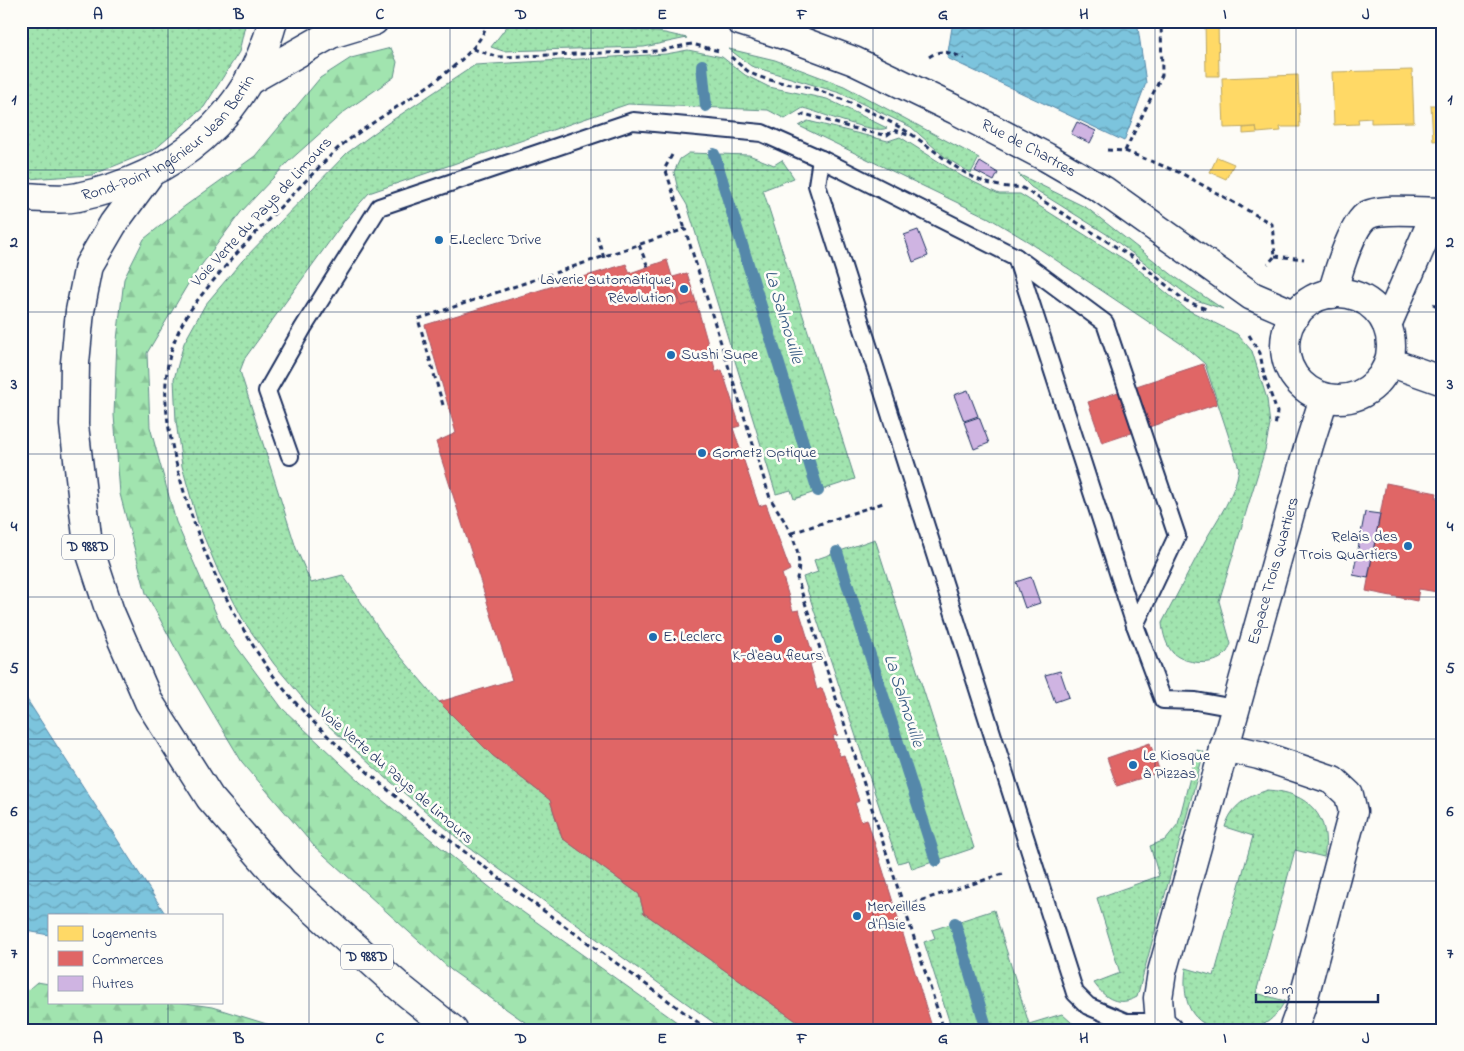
<svg xmlns="http://www.w3.org/2000/svg" width="1464" height="1051" font-family="'Indie Flower',sans-serif">
  <style>
    .grass { fill: url(#grass-dots); stroke: #5e8a86 }
    .forest { fill: url(#forest-firs); stroke: #5e8a86 }
    .water { fill: url(#water-waves); stroke: #58a }
    .homes { fill: #ffd966; stroke: #bba664 }
    .shops { fill: #e06666; stroke: #a55664 }
    .lines { fill: none; stroke-linecap: round; stroke-linejoin: round }
    .stream { stroke: #58a; stroke-width: 12 }
    .building { fill: #cfb4e2; stroke: #1b2f5e }
    .lane-casing { stroke: #1b2f5e; stroke-width: 20 }
    .street-casing { stroke: #1b2f5e; stroke-width: 31 }
    .secondary-casing { stroke: #1b2f5e; stroke-width: 31 }
    .primary-casing { stroke: #1b2f5e; stroke-width: 31 }
    .path { stroke: #1b2f5e; stroke-width: 3; stroke-dasharray: 5 4; stroke-linecap: butt }
    .lane { stroke: #fdfcf7; stroke-width: 16 }
    .street { stroke: #fdfcf7; stroke-width: 28 }
    .secondary { stroke: #fdfcf7; stroke-width: 28 }
    .primary { stroke: #fdfcf7; stroke-width: 28 }
    .grid { fill: none; stroke: #1b2f5e; stroke-width: 1; stroke-opacity: 0.55 }
    .poi-dot { fill: #1f6fb2; stroke: #fdfcf7; stroke-width: 2 }
    .labels { text-anchor: middle; dominant-baseline: central; stroke-width: 5; stroke-linejoin: round; paint-order: stroke }
    .shield { fill: #fdfcf7; stroke: #5f6c8c; stroke-width: 1 }
    .shield-label { font-size: 15px; font-weight: bold; fill: #1b2f5e }
    .street-label { font-size: 16px; fill: #1b2f5e; stroke: #fdfcf7 }
    .poi-label { font-size: 16px; fill: #1b2f5e; stroke: #fdfcf7; text-anchor: start }
    .water-label { font-size: 18px; font-style: italic; fill: #385c84; stroke: #fdfcf7 }
    .neatline { fill: none; stroke: #1b2f5e; stroke-width: 2 }
    .grid-label { font-size: 16px; text-anchor: middle; font-weight: bold; fill: #1b2f5e }
  </style>
  <defs>
    <pattern id="grass-dots" width="8" height="8" patternUnits="userSpaceOnUse" patternTransform="scale(1.25)"><rect width="8" height="8" fill="#a1e4af"/><path d="M2 2h.1M6 6h.1" fill="none" stroke="#8ac499" stroke-width="1.8" stroke-linecap="round"/></pattern>
    <pattern id="forest-firs" width="22" height="20" patternUnits="userSpaceOnUse" patternTransform="scale(1.25)"><rect width="22" height="20" fill="#a1e4af"/><path d="M5 1l3.5 6h-7zM16 11l3.5 6h-7z" fill="#8ac499"/></pattern>
    <pattern id="water-waves" width="16" height="10" patternUnits="userSpaceOnUse" patternTransform="scale(1.25)"><rect width="16" height="10" fill="#7cc4dd"/><path d="M0 5q4-4 8 0t8 0" fill="none" stroke="#65a0b6"/></pattern>
  </defs>
  <rect width="100%" height="100%" fill="#fdfcf7"/>
  <filter id="ink" filterUnits="userSpaceOnUse"><feTurbulence type="fractalNoise" baseFrequency=".02" numOctaves="2"/><feDisplacementMap in="SourceGraphic" scale="10" xChannelSelector="R" yChannelSelector="G"/><feConvolveMatrix kernelMatrix="1 2 1 2 8 2 1 2 1" color-interpolation-filters="sRGB"/></filter>
  <g filter="url(#ink)">
    <g class="grass">
      <polygon points="21,21 246,21 239,52 204,107 154,150 92,175 27,179 21,178"/>
      <polygon points="586,24 665,33 687,38 644,47 503,51 491,47 508,25"/>
      <polygon points="729,49 775,60 844,86 979,158 971,173 946,158 911,127 840,93 751,66"/>
      <path d="M 688,50 L 722,57 L 745,75 L 769,87 L 827,99 L 887,128 C 875,135 819,112 803,108 L 785,119 L 768,110 L 628,104 L 369,193 L 345,220 L 245,358 L 240,371 L 296,548 L 311,583 L 343,575 L 385,638 L 439,702 L 492,755 L 550,800 L 562,838 L 639,894 L 644,913 L 809,1030 L 724,1030 L 467,846 L 372,766 L 317,715 L 274,664 L 245,623 L 219,573 L 198,523 L 182,466 L 176,421 L 174,379 L 184,343 L 205,305 L 242,261 L 347,153 L 388,123 L 475,65 L 666,54 Z"/>
      <path d="M 808,121 L 888,141 L 900,137 L 963,177 L 999,194 L 1020,194 L 1133,265 L 1186,309 L 1237,334 L 1252,351 L 1267,399 L 1270,425 L 1265,450 L 1219,601 L 1231,644 C 1229,647 1228,652 1225,654 C 1215,667 1184,664 1173,653 C 1166,645 1163,634 1162,623 C 1176,596 1191,568 1205,541 C 1219,516 1235,496 1239,468 L 1205,364 L 1183,345 L 1029,242 L 989,218 L 799,126 Z"/>
      <polygon points="689,153 749,155 774,165 782,160 794,178 763,190 855,479 794,499 791,490 776,494 687,205 678,190 674,172 680,159"/>
      <polygon points="1018,174 1087,208 1175,277 1223,309 1193,299 1108,235 1031,187"/>
      <polygon points="875,539 974,848 912,869 909,860 898,863 803,577 818,572 814,560"/>
      <path d="M 1197,750 L 1204,752 L 1137,997 C 1119,1007 1105,999 1094,983 L 1120,973 L 1097,898 L 1159,876 L 1150,846 L 1165,840 L 1178,824 Z"/>
      <path d="M 1268,790 C 1308,792 1332,817 1324,857 L 1295,850 L 1256,993 L 1285,1001 C 1272,1024 1259,1030 1234,1030 C 1193,1030 1181,1006 1186,968 L 1214,976 L 1253,836 L 1225,827 C 1232,805 1246,797 1268,790 Z"/>
      <polygon points="994,910 1029,1024 1062,1014 1072,1023 1095,1030 952,1030 924,942 935,938 932,930"/>
    </g>
    <g class="forest">
      <polygon points="391,48 397,62 394,77 344,112 288,162 241,212 191,279 147,353 150,427 176,522 222,627 282,708 360,782 503,898 688,1030 536,1030 451,970 314,846 242,762 186,668 146,593 120,494 114,415 117,340 124,279 144,239 185,206 255,156 320,78 351,58"/>
      <polygon points="37,982 49,984 49,1002 178,1002 212,1007 286,1030 21,1030 21,996"/>
    </g>
    <g class="water">
      <polygon points="953,21 1057,21 1072,23 1072,21 1137,21 1146,83 1124,141 947,58"/>
      <polygon points="21,668 26,698 166,915 49,915 49,935 21,930"/>
    </g>
    <g class="homes">
      <polygon points="1205,21 1218,21 1219,76 1206,76"/>
      <polygon points="1412,70 1414,122 1371,123 1371,118 1358,119 1359,124 1334,125 1332,72"/>
      <polygon points="1298,75 1300,127 1280,127 1281,131 1257,133 1256,127 1224,128 1222,78"/>
      <polygon points="1431,105 1443,105 1443,140 1433,141"/>
      <polygon points="1256,127 1257,133 1243,134 1243,128"/>
      <polygon points="1217,157 1234,164 1226,179 1210,172"/>
    </g>
    <g class="shops">
      <polygon points="667,260 681,306 696,302 716,372 722,370 740,426 733,428 759,506 766,504 790,570 782,574 793,611 799,610 815,662 810,664 817,690 822,688 838,735 833,736 840,756 844,755 859,801 855,803 861,821 867,819 933,1030 809,1030 644,913 639,894 562,838 550,800 492,755 439,702 512,680 436,442 456,433 425,325 626,264 630,273"/>
      <polygon points="687,273 696,302 681,306 673,277"/>
      <polygon points="1203,364 1217,404 1102,443 1088,402"/>
      <polygon points="1386,483 1437,493 1436,498 1443,499 1443,593 1419,589 1417,601 1366,591"/>
      <polygon points="1150,743 1160,772 1117,786 1107,758"/>
    </g>
    <g class="lines">
      <g class="stream">
        <polyline points="702,65 706,106"/>
        <polyline points="714,154 818,491"/>
        <polyline points="837,552 936,861"/>
        <polyline points="955,923 987,1030"/>
      </g>
    </g>
    <g class="building">
      <polygon points="1077,122 1096,131 1090,143 1071,134"/>
      <polygon points="980,162 998,173 994,181 975,171"/>
      <polygon points="918,230 928,256 913,262 904,235"/>
      <polygon points="968,390 978,416 964,421 954,395"/>
      <polygon points="979,417 989,443 974,449 964,422"/>
      <polygon points="1365,512 1380,514 1368,578 1353,575"/>
      <polygon points="1031,577 1040,603 1025,608 1016,582"/>
      <polygon points="1060,671 1069,697 1055,702 1045,675"/>
    </g>
    <g class="lines">
      <g class="lane-casing">
        <g id="lane">
          <polyline points="821,159 817,185 1075,993 1088,1006 1126,1022 1160,1022"/>
          <polyline points="1016,257 1105,323 1177,536 1135,625"/>
          <polyline points="290,456 267,391 303,328 379,207 633,121 762,133 821,159 1016,257 1135,625 1163,700 1196,701 1235,708"/>
        </g>
      </g>
      <g class="street-casing">
        <g id="street">
          <path d="M 1332,294 C 1337,276 1351,227 1366,216 C 1379,207 1426,212 1443,212"/>
          <polyline points="1387,325 1436,212"/>
          <polyline points="1224,747 1259,755 1333,780 1349,795 1353,812 1301,1008 1293,1030"/>
          <path id="s1" d="M 1168,1030 L 1160,1022 L 1158,998 L 1162,972 L 1309,445 L 1324,398"/>
        </g>
      </g>
      <g class="secondary-casing">
        <g id="secondary">
          <path id="s2" d="M 740,21 L 790,37 L 854,61 L 958,111 L 1046,157 L 1103,190 L 1252,296 L 1296,315"/>
          <polyline points="250,80 331,34 374,21"/>
          <circle cx="1338" cy="346" r="53"/>
          <polyline points="1389,362 1443,381"/>
        </g>
      </g>
      <g class="primary-casing">
        <g id="primary">
          <polyline points="149,175 113,224 89,265 80,311 75,363 74,425 88,545 110,612 149,702 210,798 283,882 402,989 453,1030"/>
          <path id="s3" d="M 21,197 C 39,197 61,201 78,197 C 176,176 246,119 273,21"/>
        </g>
      </g>
      <g class="path">
        <path d="M 487,21 C 482,66 365,120 332,154 C 295,192 258,229 223,269 C 205,291 187,310 176,337 C 156,385 169,437 182,485 C 199,545 225,602 259,655 C 292,707 341,749 387,789 C 489,876 601,950 708,1030"/>
        <polyline points="473,49 498,57 658,51 692,44 719,51"/>
        <path d="M 731,57 C 738,63 747,72 755,75 C 775,84 798,83 818,90 C 843,99 879,115 901,128 C 943,152 968,190 1021,187 L 1135,259 L 1184,300 L 1206,309"/>
        <path d="M 929,57 C 942,48 950,53 964,58"/>
        <path d="M 800,116 L 804,114 C 831,121 859,132 887,135 L 894,130 L 908,135"/>
        <polyline points="1107,150 1125,151 1162,75 1161,21"/>
        <polyline points="1125,151 1181,173 1272,224 1275,256 1268,264"/>
        <polyline points="672,155 665,168 685,229"/>
        <polyline points="597,236 604,258"/>
        <polyline points="639,245 648,267"/>
        <polyline points="1275,256 1304,259"/>
        <polyline points="1433,304 1443,309"/>
        <polyline points="1249,335 1260,353 1264,375 1277,412 1275,428"/>
        <path d="M 443,405 L 418,319 L 685,229 L 770,498 C 785,522 805,549 797,578 L 944,1030"/>
        <polyline points="792,533 886,502"/>
        <polyline points="904,906 1006,873"/>
      </g>
      <use href="#lane" class="lane"/>
      <use href="#street" class="street"/>
      <use href="#secondary" class="secondary"/>
      <use href="#primary" class="primary"/>
    </g>
  </g>
  <path class="grid" d="M 168,21 L 168,915M 309,21 L 309,1030M 450,21 L 450,1030M 591,21 L 591,1030M 732,21 L 732,1030M 873,21 L 873,1030M 1014,21 L 1014,1030M 1155,21 L 1155,1030M 1296,21 L 1296,1030M 21,170 L 1443,170M 21,312 L 1443,312M 21,454 L 1443,454M 21,597 L 1443,597M 21,739 L 1443,739M 21,881 L 1443,881M 168,1002 L 168,1030"/>
  <g class="poi-dot">
    <circle cx="439" cy="240" r="5"/>
    <circle cx="684" cy="289" r="5"/>
    <circle cx="671" cy="355" r="5"/>
    <circle cx="702" cy="453" r="5"/>
    <circle cx="1408" cy="546" r="5"/>
    <circle cx="653" cy="637" r="5"/>
    <circle cx="778" cy="639" r="5"/>
    <circle cx="1133" cy="765" r="5"/>
    <circle cx="857" cy="916" r="5"/>
  </g>
  <g class="labels">
    <g class="shield">
      <rect x="62" y="534.5" width="52" height="25" rx="4"/>
      <rect x="341" y="944.5" width="52" height="25" rx="4"/>
    </g>
    <g class="shield-label">
      <text x="88" y="547">D 988D</text>
      <text x="367" y="957">D 988D</text>
    </g>
    <g class="street-label">
      <text stroke="none"><textPath href="#s3" startOffset="168">Rond-Point Ingénieur Jean Bertin</textPath></text>
      <text stroke="none"><textPath href="#s2" startOffset="316">Rue de Chartres</textPath></text>
      <text transform="translate(262 212) rotate(-47)">Voie Verte du Pays de Limours</text>
      <text stroke="none"><textPath href="#s1" startOffset="478">Espace Trois Quartiers</textPath></text>
      <text transform="translate(396 776) rotate(41)">Voie Verte du Pays de Limours</text>
    </g>
    <g class="poi-label">
      <text x="449" y="240">E.Leclerc Drive</text>
      <text x="674" y="280" text-anchor="end">Laverie automatique,<tspan x="674" dy="18">Révolution</tspan></text>
      <text x="681" y="355">Sushi Supe</text>
      <text x="712" y="453">Gometz Optique</text>
      <text x="1398" y="537" text-anchor="end">Relais des<tspan x="1398" dy="18">Trois Quartiers</tspan></text>
      <text x="663" y="637">E. Leclerc</text>
      <text x="778" y="656" text-anchor="middle">K-d'eau fleurs</text>
      <text x="1143" y="756">Le Kiosque<tspan x="1143" dy="18">à Pizzas</tspan></text>
      <text x="867" y="907">Merveilles<tspan x="867" dy="18">d'Asie</tspan></text>
    </g>
    <g class="water-label">
      <text transform="translate(783 317) rotate(73)">La Salmouille</text>
      <text transform="translate(903 701) rotate(72)">La Salmouille</text>
    </g>
  </g>
  <rect width="1464" height="1051" fill="none" stroke="#fdfcf7" stroke-width="55"/>
  <rect x="48" y="914" width="175" height="90" fill="#fdfcf7" stroke="#a3aaba"/>
  <rect x="58" y="926" width="25" height="15" fill="#ffd966" stroke="#a3aaba"/>
  <text x="92" y="938" font-size="15" fill="#1b2f5e">Logements</text>
  <rect x="58" y="951" width="25" height="15" fill="#e06666" stroke="#a3aaba"/>
  <text x="92" y="964" font-size="15" fill="#1b2f5e">Commerces</text>
  <rect x="58" y="976" width="25" height="15" fill="#cfb4e2" stroke="#a3aaba"/>
  <text x="92" y="988" font-size="15" fill="#1b2f5e">Autres</text>
  <path d="M1256 994v8h122v-8" fill="none" stroke="#1b2f5e" stroke-width="2.5"/>
  <text x="1264" y="994" font-size="15" fill="#1b2f5e" stroke="#fdfcf7" stroke-width="4" paint-order="stroke">20 m</text>
  <rect x="28" y="28" width="1408" height="996" class="neatline"/>
  <g class="grid-label">
    <text x="98" y="19">A</text>
    <text x="239" y="19">B</text>
    <text x="380" y="19">C</text>
    <text x="521" y="19">D</text>
    <text x="662" y="19">E</text>
    <text x="802" y="19">F</text>
    <text x="943" y="19">G</text>
    <text x="1084" y="19">H</text>
    <text x="1225" y="19">I</text>
    <text x="1366" y="19">J</text>
    <text x="14" y="104">1</text>
    <text x="1450" y="104">1</text>
    <text x="14" y="247">2</text>
    <text x="1450" y="247">2</text>
    <text x="14" y="389">3</text>
    <text x="1450" y="389">3</text>
    <text x="14" y="531">4</text>
    <text x="1450" y="531">4</text>
    <text x="14" y="673">5</text>
    <text x="1450" y="673">5</text>
    <text x="14" y="816">6</text>
    <text x="1450" y="816">6</text>
    <text x="14" y="958">7</text>
    <text x="1450" y="958">7</text>
    <text x="98" y="1043">A</text>
    <text x="239" y="1043">B</text>
    <text x="380" y="1043">C</text>
    <text x="521" y="1043">D</text>
    <text x="662" y="1043">E</text>
    <text x="802" y="1043">F</text>
    <text x="943" y="1043">G</text>
    <text x="1084" y="1043">H</text>
    <text x="1225" y="1043">I</text>
    <text x="1366" y="1043">J</text>
  </g>
</svg>
